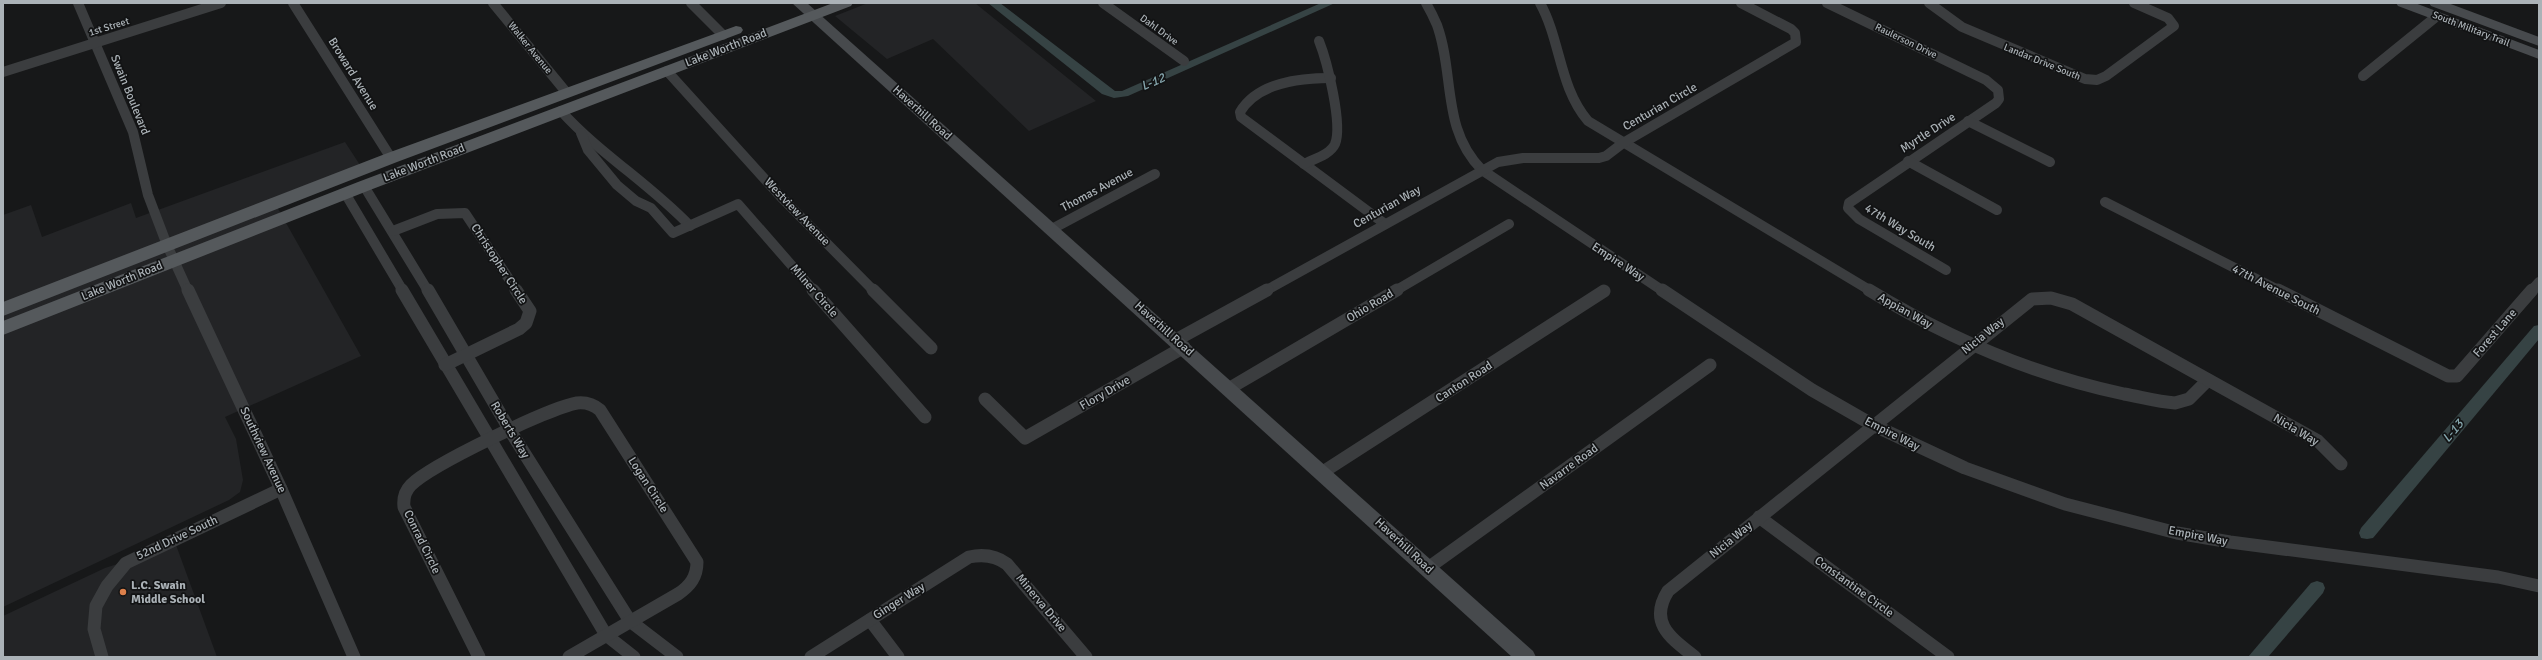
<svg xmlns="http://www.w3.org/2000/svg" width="2542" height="660" font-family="Signika,sans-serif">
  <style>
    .built { fill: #232426 }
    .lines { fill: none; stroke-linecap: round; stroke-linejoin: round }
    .canal { fill: #364344; fill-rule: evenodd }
    .street-far1 { stroke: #3b3d3f; stroke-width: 10 }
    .street { stroke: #3b3d3f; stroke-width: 13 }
    .secondary { fill: #474a4d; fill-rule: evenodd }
    .primary { fill: #55595c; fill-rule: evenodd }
    .poi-dot { fill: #dd804b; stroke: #121314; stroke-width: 1.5 }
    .labels { text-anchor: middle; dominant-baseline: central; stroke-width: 3.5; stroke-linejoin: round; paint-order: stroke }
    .far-street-label { font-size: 10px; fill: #abb2b7; stroke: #121314 }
    .street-label { font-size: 12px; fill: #abb2b7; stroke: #121314 }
    .poi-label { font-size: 12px; font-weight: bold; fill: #abb2b7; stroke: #121314; text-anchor: start }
    .water-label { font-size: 13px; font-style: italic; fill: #86a7ae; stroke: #121314 }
  </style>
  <rect width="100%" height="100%" fill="#171819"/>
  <g class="built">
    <polygon points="868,3 975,3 1096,101 1029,131 933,39 887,59 835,16"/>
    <polygon points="345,142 360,165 272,198 361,356 225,417 236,439 243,480 240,492 229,500 3,607 3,215 31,205 42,237 131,203 136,218"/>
    <polygon points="176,545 217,657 3,657 3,616 105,568"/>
  </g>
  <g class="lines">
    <g class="canal">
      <polygon points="988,3 1000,3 1115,91 1122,91 1321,3 1335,3 1128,96 1114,98 1102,94"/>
      <polygon points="2539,325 2539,339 2373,538 2367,539 2361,538 2359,533 2361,528 2534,326"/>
      <polygon points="2317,581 2323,583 2325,588 2323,593 2268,657 2248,657 2311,583"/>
    </g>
    <g class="street-far1">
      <polyline points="78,3 133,132 148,195 167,245 188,291"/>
      <polyline points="293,3 391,158"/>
      <polyline points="493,3 566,92"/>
      <polyline points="691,3 723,35"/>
      <polyline points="1103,3 1184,61"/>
      <path d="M 1426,3 C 1430,10 1434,18 1437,25 C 1455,75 1441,129 1482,170 L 1663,291"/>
      <path d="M 1540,3 C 1561,41 1559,87 1588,121 L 1871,291"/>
      <polyline points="1827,3 1986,80 1998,90 1999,99 1996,103 1849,203 1848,208 1859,219 1946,270"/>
      <polyline points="1929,3 1962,27 2085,79 2097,80 2106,76 2174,26 2168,18 2134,3"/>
      <polyline points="667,71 781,197 874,291"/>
      <polyline points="3,72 221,3"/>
      <polyline points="2363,76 2437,16"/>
      <path d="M 1331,78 C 1300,78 1258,82 1240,112 L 1241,117 L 1385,224"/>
      <path d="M 561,111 C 600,154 650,184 690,226"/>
      <polyline points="1968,121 2050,162"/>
      <polyline points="581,133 588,150 617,185 636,201 651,208 673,233 738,204 814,291"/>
      <polyline points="1908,161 1997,210"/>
      <path d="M 1304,164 C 1313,159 1330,155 1335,144 C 1343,125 1327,61 1319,41"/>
      <polyline points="364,186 428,291"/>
      <polyline points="345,193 403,291"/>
      <polyline points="2105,202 2280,291"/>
      <polyline points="1052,229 1155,174"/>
      <polyline points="393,231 437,214 465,213 517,291"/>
      <polyline points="1265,291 1498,162 1523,158 1599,158 1606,156 1623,143 1796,42 1795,33 1791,29 1741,3"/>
      <polyline points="1395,291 1509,224"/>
      <polyline points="2531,291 2539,282"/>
    </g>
    <g class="street">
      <polyline points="188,290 281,489 354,657"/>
      <polyline points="402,290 606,635 634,657"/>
      <polyline points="428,290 511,432 630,621 677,657"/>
      <polyline points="813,290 925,417"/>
      <polyline points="873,290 931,348"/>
      <polyline points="1662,290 1812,390 1873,425 1965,468 2065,504 2177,533 2230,542 2498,577 2539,586"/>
      <path d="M 1869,290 C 1948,338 2033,375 2124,394 C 2141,397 2158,402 2175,403 L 2189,399 L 2208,380"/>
      <polyline points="2278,290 2448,376 2457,376 2532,290"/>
      <polyline points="1176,340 1267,290"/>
      <polyline points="445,365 519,329 526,323 530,311 516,290"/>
      <polyline points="1230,388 1397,290"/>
      <polyline points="985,399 1025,438 1184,347"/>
      <polyline points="1323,472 1604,291"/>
      <polyline points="1759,517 1948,657"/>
      <polyline points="1428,568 1710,365"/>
      <polyline points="870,620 898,657"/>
      <polyline points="102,657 94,629 96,606 107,586 126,563 281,489"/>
      <path d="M 479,657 L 404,507 C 403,498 405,491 411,485 C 431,465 549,408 577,403 C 586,402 594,405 600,410 L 697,562 C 697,577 690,586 678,594 L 569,657"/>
      <path d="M 811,657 L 969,557 C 983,554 995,555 1007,564 L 1086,657"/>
      <path d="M 1695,657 C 1671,638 1648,623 1668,591 L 2032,299 L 2051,298 L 2072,304 L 2318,441 L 2341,464"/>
    </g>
    <g class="secondary">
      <polygon points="792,3 807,3 1533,651 1536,657 1512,657"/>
      <polygon points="2396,3 2415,3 2539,50 2539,59 2398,6"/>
      <polygon points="2429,3 2448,3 2539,37 2539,46 2431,6"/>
    </g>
    <g class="primary">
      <polygon points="833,3 853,3 851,6 370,190 3,335 3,321 358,182"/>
      <polygon points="736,26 741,27 743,30 741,33 397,162 3,316 3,302 385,154"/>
    </g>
  </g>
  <circle class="poi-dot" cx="123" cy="592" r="4"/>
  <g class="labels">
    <g class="far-street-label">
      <text transform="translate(109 27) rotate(-17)">1st Street</text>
      <text transform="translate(2471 29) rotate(21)">South Military Trail</text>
      <text transform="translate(1159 30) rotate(36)">Dahl Drive</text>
      <text transform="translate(1906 41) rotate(26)">Raulerson Drive</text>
      <text transform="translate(530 48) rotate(51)">Walker Avenue</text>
      <text transform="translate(2042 62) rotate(22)">Landar Drive South</text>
    </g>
    <g class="street-label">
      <text transform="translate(726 48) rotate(-21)">Lake Worth Road</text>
      <text transform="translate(353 74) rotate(58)">Broward Avenue</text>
      <text transform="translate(130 95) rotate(68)">Swain Boulevard</text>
      <text transform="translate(1660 107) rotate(-30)">Centurian Circle</text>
      <text transform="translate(922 113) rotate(42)">Haverhill Road</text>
      <text transform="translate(1928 133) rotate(-33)">Myrtle Drive</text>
      <text transform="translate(424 163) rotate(-21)">Lake Worth Road</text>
      <text transform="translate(1097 190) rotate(-28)">Thomas Avenue</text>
      <text transform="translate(1387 207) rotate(-29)">Centurian Way</text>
      <text transform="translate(797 212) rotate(46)">Westview Avenue</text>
      <text transform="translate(1900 228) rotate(31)">47th Way South</text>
      <text transform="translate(1618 262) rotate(33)">Empire Way</text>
      <text transform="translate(499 264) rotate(57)">Christopher Circle</text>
      <text transform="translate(122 281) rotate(-22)">Lake Worth Road</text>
      <text transform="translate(2276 290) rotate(27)">47th Avenue South</text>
      <text transform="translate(814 291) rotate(49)">Milner Circle</text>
      <text transform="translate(1370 306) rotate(-31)">Ohio Road</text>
      <text transform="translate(1905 311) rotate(29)">Appian Way</text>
      <text transform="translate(1164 329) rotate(42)">Haverhill Road</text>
      <text transform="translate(2495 333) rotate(-49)">Forest Lane</text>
      <text transform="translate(1983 336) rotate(-39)">Nicia Way</text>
      <text transform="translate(1464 382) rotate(-33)">Canton Road</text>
      <text transform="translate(1105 393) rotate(-30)">Flory Drive</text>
      <text transform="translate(510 430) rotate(59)">Roberts Way</text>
      <text transform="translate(2296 430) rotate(31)">Nicia Way</text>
      <text transform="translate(1892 434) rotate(27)">Empire Way</text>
      <text transform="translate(263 450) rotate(65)">Southview Avenue</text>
      <text transform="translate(1569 467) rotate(-36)">Navarre Road</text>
      <text transform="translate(648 485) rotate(57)">Logan Circle</text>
      <text transform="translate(2198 536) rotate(11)">Empire Way</text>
      <text transform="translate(177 538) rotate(-25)">52nd Drive South</text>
      <text transform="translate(1731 540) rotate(-39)">Nicia Way</text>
      <text transform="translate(422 542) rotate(64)">Conrad Circle</text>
      <text transform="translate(1404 546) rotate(43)">Haverhill Road</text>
      <text transform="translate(1854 587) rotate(36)">Constantine Circle</text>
      <text transform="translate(899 601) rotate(-32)">Ginger Way</text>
      <text transform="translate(1041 603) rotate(50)">Minerva Drive</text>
    </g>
    <g class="poi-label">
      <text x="131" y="585">L.C. Swain<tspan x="131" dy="14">Middle School</tspan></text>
    </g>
    <g class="water-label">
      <text transform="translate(1153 82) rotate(-24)">L-12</text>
      <text transform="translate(2453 431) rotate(-50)">L-13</text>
    </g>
  </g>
  <rect width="2542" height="660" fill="none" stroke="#abb2b7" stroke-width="8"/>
</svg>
